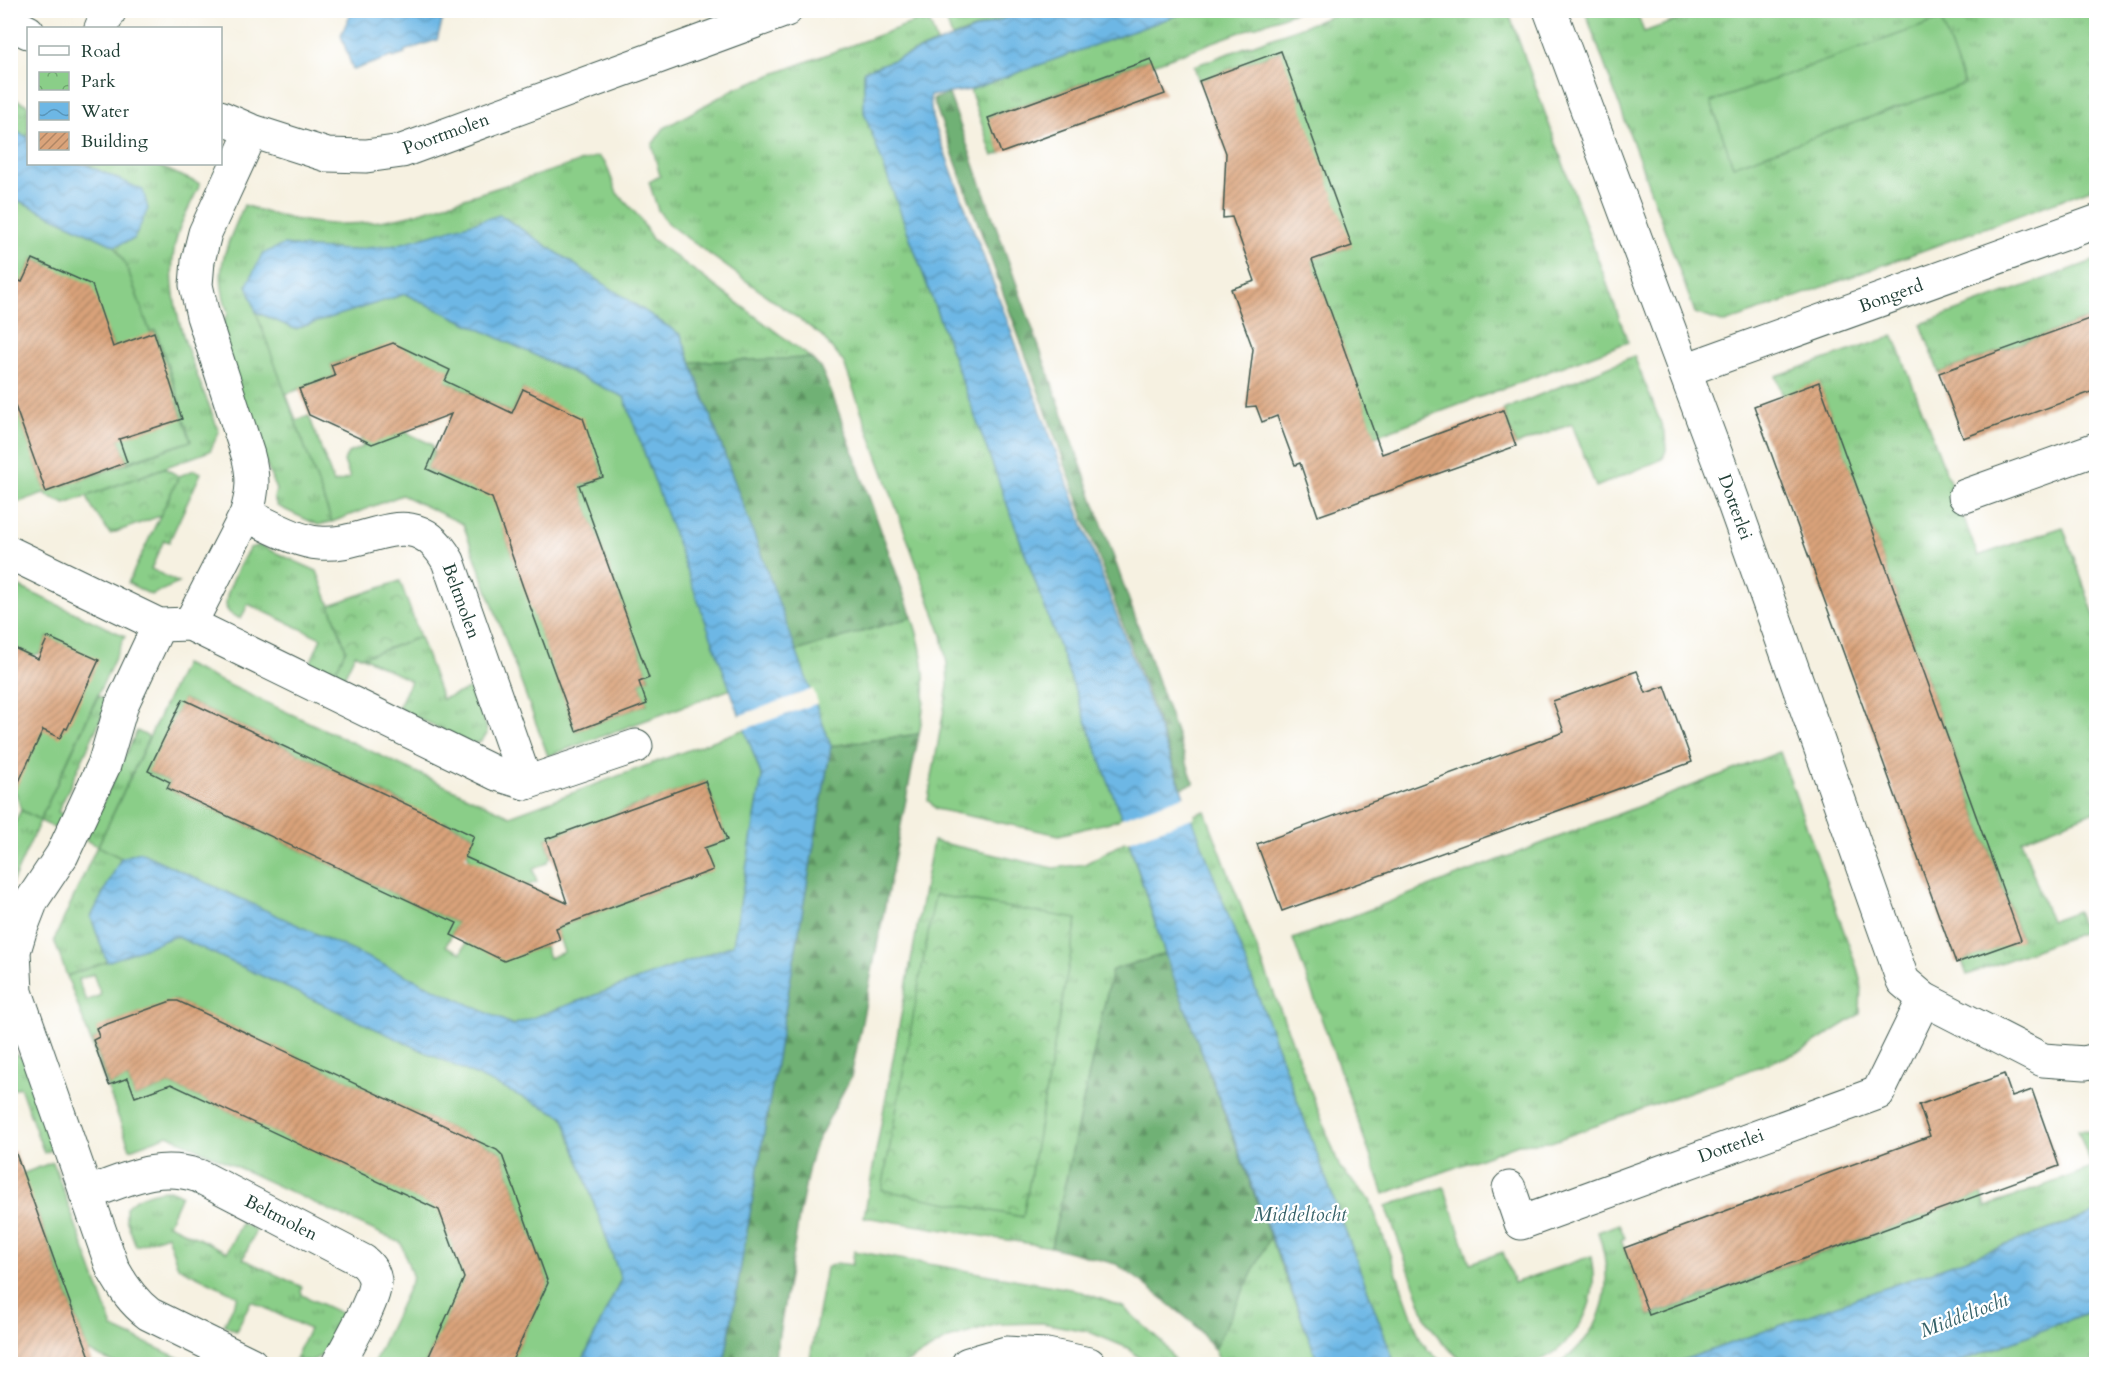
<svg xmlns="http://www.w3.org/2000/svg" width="2107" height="1375" font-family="Cardo,serif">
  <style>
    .grass { fill: url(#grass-tufts); stroke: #54865e; stroke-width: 1.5 }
    .forest { fill: url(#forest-firs); stroke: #477754; stroke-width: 1.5 }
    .park { fill: url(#park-crowns); stroke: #54865e; stroke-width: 1.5 }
    .garden { fill: #8ace88; stroke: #54865e; stroke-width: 1.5; fill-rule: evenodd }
    .water { fill: url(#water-waves); stroke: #467a8c; stroke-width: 1.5 }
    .pier { fill: #f6f1e1 }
    .building { fill: url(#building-hatch) }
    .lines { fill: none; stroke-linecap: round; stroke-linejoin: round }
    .minor-casing { stroke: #3f584e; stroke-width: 35 }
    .minor { stroke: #fff; stroke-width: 33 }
    .labels { text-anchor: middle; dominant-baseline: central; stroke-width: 4.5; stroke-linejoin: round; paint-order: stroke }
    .street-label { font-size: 18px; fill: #1f3d34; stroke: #fff }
    .water-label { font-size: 20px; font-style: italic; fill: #366269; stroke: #fff }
  </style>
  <defs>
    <pattern id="grass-tufts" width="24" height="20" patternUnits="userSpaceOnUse" patternTransform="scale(1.5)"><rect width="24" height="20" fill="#8ace88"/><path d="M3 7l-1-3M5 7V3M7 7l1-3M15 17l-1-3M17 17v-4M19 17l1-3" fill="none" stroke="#70a870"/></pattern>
    <pattern id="forest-firs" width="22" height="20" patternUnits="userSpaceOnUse" patternTransform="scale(1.5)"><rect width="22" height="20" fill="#6fb174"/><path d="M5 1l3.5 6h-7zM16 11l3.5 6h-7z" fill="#5b9160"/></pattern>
    <pattern id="park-crowns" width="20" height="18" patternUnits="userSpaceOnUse" patternTransform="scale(1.5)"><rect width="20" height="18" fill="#8ace88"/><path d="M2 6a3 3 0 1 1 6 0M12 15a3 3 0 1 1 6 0" fill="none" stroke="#70a870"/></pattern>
    <pattern id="water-waves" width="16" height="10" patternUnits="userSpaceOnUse" patternTransform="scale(1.5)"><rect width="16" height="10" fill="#6db7e5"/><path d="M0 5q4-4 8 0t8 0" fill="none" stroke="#5996ba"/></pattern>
    <pattern id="building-hatch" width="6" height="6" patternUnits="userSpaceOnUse" patternTransform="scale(1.5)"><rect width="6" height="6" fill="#daa37a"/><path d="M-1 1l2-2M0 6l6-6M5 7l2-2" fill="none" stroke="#b08665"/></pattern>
  </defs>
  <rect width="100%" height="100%" fill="#fff"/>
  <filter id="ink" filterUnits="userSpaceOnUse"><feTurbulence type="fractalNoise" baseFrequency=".0167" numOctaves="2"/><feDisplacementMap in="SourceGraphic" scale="12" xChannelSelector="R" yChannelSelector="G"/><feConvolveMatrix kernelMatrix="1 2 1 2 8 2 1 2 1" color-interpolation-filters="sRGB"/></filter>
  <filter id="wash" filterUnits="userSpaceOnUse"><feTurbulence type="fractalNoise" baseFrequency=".008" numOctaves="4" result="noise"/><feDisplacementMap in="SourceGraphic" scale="24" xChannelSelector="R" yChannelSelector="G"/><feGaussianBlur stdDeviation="1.35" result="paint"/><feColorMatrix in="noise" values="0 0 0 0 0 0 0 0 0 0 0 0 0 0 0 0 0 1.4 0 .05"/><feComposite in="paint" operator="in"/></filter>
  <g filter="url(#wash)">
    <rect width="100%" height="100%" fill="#f6f1e1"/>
    <g class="grass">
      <polygon points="943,10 1024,10 1024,11 952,37"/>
      <polygon points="1189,11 1298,11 1153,64 1150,59 989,117 1001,153 993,156 970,90"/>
      <polygon points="1345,11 1508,11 1628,342 1375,436 1312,260 1351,246 1280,51 1199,81 1194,66"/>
      <polygon points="1585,11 1636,11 1644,32 1702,11 2096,11 2096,187 1725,323 1695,313"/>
      <polygon points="928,17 937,43 864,71 864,112 1122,819 1059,835 936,809 928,800 948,686 947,664 942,635 844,363 822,336 668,224 658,210 649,182 660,176 652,145 664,128 736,88"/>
      <polygon points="10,97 28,105 28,137 11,129"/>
      <path d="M 598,156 L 606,164 L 617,193 L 639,217 L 652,239 L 811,358 L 691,362 L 681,335 L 500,215 C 466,225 432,237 398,245 C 360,253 320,250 283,245 L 247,285 L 332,522 L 318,525 L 277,506 L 274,498 L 276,490 L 219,338 L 219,332 L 228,313 C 212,267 227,247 244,205 C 305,227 352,230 414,214 Z"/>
      <path d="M 85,164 L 154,164 L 200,184 C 194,198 186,212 180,227 C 155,293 197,370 219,432 L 210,451 L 65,504 L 47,496 L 46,492 L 190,441 L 177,403 L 180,402 L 156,331 L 150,332 L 126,265 L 115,246 L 134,239 L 143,191 Z"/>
      <polygon points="2096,260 2096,316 1939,373 1921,324"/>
      <polygon points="1894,336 1978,556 2063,527 2096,620 2096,815 2095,811 2021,840 2050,921 2077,911 2084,932 1967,975 1962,961 2021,939 1819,383 1783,396 1776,376"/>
      <polygon points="1634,356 1665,434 1666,450 1663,459 1596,487 1572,424 1516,445 1503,410"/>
      <polygon points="194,470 201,473 169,542 164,540 151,569 179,583 151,595 128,583 179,476"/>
      <path d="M 259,545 L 317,571 L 346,649 L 333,677 L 309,666 L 321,638 L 248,604 L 241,619 C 237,617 230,615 228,611 C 219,601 243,558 250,548 Z"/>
      <path d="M 912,617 C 926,658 928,691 919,734 L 831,746 L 796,651 Z"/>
      <polygon points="420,637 442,699 472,688 486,726 487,734 480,742 471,744 398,708 411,681 363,657"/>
      <polygon points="98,696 109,701 58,812 69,817 62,831 40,821 11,885 11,830 21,810 40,820"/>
      <polygon points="137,731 149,737 98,846 121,858 91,917 107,962 67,976 54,940 97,846 85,840"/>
      <polygon points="1780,752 1861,979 1860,1014 1802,1051 1551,1142 1518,1144 1384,1194 1293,939"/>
      <polygon points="1205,811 1340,1168 1370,1200 1420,1338 1427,1349 1444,1364 1395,1364 1191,816"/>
      <polygon points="1128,840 1165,954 1112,970 1051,1247 864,1217 933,841 1054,868 1085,864"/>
      <polygon points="10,1052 30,1061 57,1148 44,1153 20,1087 11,1090"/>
      <path d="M 2078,1130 L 2096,1131 L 2096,1213 L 1672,1364 L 1559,1364 C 1605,1331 1616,1285 1598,1232 L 1619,1224 L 1625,1238 L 1621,1240 L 1650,1316 L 1982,1194 L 1986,1207 L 2092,1168 Z"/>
      <path d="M 1444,1187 L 1470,1263 L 1503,1252 L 1514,1283 L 1591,1256 C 1592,1265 1594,1275 1593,1284 C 1591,1319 1563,1358 1526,1364 C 1519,1366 1511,1364 1503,1364 C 1495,1364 1484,1366 1476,1364 C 1452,1359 1437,1337 1426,1318 L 1386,1206 Z"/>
      <path d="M 169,1190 L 181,1195 L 168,1224 L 227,1252 L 241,1223 L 256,1230 L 243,1259 L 302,1287 L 301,1291 L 302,1295 L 343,1314 C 332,1336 326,1370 295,1359 L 309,1329 L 251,1301 L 236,1331 L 224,1325 L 238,1296 L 178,1267 L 167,1235 L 136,1246 L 126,1219 L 126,1208 C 133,1197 155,1190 169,1190 Z"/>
      <polygon points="1270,1237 1319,1364 1221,1364 1214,1349"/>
      <polygon points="854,1251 1076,1290 1123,1307 1163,1343 1177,1364 1147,1364 1128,1348 1087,1331 1042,1323 998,1324 948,1339 904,1364 809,1364 826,1268 836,1263 852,1265"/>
      <polygon points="2096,1309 2096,1364 1955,1364"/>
    </g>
    <g class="forest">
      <polygon points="949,94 1194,783 1182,788 933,99"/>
      <polygon points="811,358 821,369 832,394 912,617 796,651 691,362"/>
      <polygon points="919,734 851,1077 816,1143 809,1166 799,1217 774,1364 724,1364 831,746"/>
      <polygon points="1165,954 1270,1237 1214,1349 1194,1324 1142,1282 1116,1264 1051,1247 1112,970"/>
    </g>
    <g class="park">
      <polygon points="164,468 179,476 160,516 110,534 92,508 87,496"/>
      <polygon points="400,581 420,637 363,657 355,654 342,681 333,677 346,649 330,605"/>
      <polygon points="935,895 1077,919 1023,1217 882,1190"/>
    </g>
    <g class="garden">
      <polygon points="1941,19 1964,84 1733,166 1711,102"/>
      <polygon points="11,197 115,246 126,265 150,332 155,330 180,402 178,403 191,441 127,462 101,389 113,346 107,331 48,265 33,259 22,282 11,277"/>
      <path d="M 405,294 L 624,397 L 731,689 L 548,756 L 463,524 L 402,495 L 332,522 L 256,312 L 295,329 ZM 346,359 L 445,381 L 512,413 L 523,389 L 598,462 L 603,477 L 579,486 L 649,678 L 639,682 L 647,704 L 576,731 L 505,535 L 487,471 L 457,482 L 427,469 L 434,452 L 431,444 L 388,424 L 359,435 L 363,447 L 348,453 L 344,461 L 350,478 L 334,483 L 309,416 L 296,420 L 286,394 L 335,376 L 331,365 Z"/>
      <polygon points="11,331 15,404 46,492 14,504 11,495"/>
      <polygon points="11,583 125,636 40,820 21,810 16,793 11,790 11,715 98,661 48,637 41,653 33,656 11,646"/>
      <path d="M 184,664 L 510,816 L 745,729 L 762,778 L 733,945 L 513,1025 L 140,852 L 121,858 L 98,846 ZM 183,699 L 405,803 L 398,820 L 437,838 L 445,821 L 474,835 L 467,852 L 470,860 L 508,892 L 537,882 L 533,869 L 547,863 L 551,856 L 546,839 L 577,828 L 583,844 L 617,813 L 648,801 L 655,818 L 676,817 L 668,795 L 705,781 L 727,840 L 704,848 L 712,870 L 556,928 L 564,952 L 549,958 L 545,946 L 515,956 L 466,942 L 461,953 L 446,946 L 457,923 L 167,788 L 170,782 L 149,772 Z"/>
      <path d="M 176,936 L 563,1116 L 621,1279 L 581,1364 L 510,1364 L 548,1283 L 501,1152 L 175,1000 L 109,1024 L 112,1033 L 93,1040 L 109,1085 L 128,1078 L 135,1097 L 171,1084 L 439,1209 L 465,1279 L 425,1364 L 373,1364 L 413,1278 L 401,1243 L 168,1135 L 130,1149 L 67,976 ZM 93,974 L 101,995 L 86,1001 L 78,980 Z"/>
      <polygon points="53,1162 113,1328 192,1364 116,1364 88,1351 37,1212 11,1178"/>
    </g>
    <g class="water">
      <polygon points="352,11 352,10 445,11 437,40 404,51 405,54 393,58 393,56 353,70 341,35"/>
      <polygon points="1024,11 1189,11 970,90 930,96 932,118 1395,1364 1319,1364 1165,954 1122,819 864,112 864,71"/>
      <polygon points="10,129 28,137 28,164 85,164 143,190 148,209 134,239 115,246 11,197"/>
      <polygon points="500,215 681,335 831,746 724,1364 581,1364 621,1279 563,1116 176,936 107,962 91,917 121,858 140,852 513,1025 733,945 762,777 624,397 405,294 295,329 256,312 247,285 262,254 283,245 312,248 350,250 396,245"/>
      <polygon points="2096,1213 2096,1309 1955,1364 1672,1364"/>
    </g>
    <g class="pier">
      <polygon points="813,689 818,703 742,730 738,716"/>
      <polygon points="1187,795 1195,817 1126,842 1119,819"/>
    </g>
    <g id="blocks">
      <g class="building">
        <polygon points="1281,51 1352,246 1312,260 1382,454 1503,410 1516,446 1318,516 1300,463 1295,465 1277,416 1262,422 1256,406 1246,407 1253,349 1231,289 1255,281 1232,217 1223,218 1226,153 1199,81"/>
        <polygon points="1151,59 1165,94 1001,153 988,118"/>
        <polygon points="33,259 92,285 113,347 154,332 182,419 119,439 127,462 46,492 10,392 10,277 22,282"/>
        <polygon points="2097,316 2097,390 1963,438 1939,373"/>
        <polygon points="393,343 450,370 445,381 512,413 523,389 583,418 603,477 579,485 649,678 639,682 647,704 576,731 523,587 492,498 427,469 451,414 372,444 309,415 299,389 335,376 331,365"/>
        <polygon points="1819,382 2021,940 1956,963 1754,406"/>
        <polygon points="48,637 99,660 67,729 65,728 60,738 43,730 10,801 10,646 38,659"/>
        <polygon points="1637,671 1646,693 1665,686 1692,762 1282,911 1257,844 1564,732 1553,701"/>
        <polygon points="183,699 474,836 465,857 567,903 546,839 705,781 727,840 704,848 713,870 556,928 560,940 504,961 451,935 457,923 167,788 170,782 148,771"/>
        <polygon points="171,1001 178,1001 238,1029 497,1150 502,1155 548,1283 510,1365 425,1365 464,1278 439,1210 171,1084 135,1097 128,1078 109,1085 93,1040 99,1037 96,1028"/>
        <polygon points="2004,1074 2012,1097 2032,1090 2059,1166 1649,1315 1624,1248 1930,1136 1919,1105"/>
        <polygon points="15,1151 56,1265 93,1365 10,1365 10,1152"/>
      </g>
    </g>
  </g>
  <g filter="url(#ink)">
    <use href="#blocks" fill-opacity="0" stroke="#3f584e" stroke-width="1.5"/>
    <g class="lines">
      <g class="minor-casing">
        <g id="minor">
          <polyline points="1550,10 1727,484 1903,981 1924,999 2043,1060 2085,1063 2096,1060"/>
          <polyline points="10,23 28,32"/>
          <polyline points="101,28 110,10"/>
          <polyline points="220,117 252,131 327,155 366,156 402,151 786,10"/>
          <polyline points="1685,370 2096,222"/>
          <polyline points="1965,496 2096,449"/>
          <path d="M 246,515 C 267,524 297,542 319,543 C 369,548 413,499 448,561 L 526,783"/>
          <polyline points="10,553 159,625 190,624 497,774 526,783 636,746"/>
          <path d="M 190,624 L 246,515 C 253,493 254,477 248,455 L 203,316 L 196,285 L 198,261 L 205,233 L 252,131"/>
          <path d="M 159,625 L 122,704 L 104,765 L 62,855 L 32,900 L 20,931 L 14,951 L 16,992 L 113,1269 C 123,1287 133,1302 149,1314 L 251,1364"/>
          <polyline points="1509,1188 1521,1223 1878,1093 1924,999"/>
          <path d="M 86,1194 C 126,1180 157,1162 199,1176 L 363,1261 C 369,1266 374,1272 375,1281 C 376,1299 347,1346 338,1364"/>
          <polyline points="968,1364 1006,1353 1047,1355 1089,1364"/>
        </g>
      </g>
      <use href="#minor" class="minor"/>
    </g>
  </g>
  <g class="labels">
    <g class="street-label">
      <text transform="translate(446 134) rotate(-20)">Poortmolen</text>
      <text transform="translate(1891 296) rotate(-20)">Bongerd</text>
      <text transform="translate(1735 507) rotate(70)">Dotterlei</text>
      <text transform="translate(461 601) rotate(70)">Beltmolen</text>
      <text transform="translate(1731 1146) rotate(-20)">Dotterlei</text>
      <text transform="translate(281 1218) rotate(27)">Beltmolen</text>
    </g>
    <g class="water-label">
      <text x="1300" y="1214">Middeltocht</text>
      <text transform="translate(1964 1315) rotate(-21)">Middeltocht</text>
    </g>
  </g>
  <rect width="2107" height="1375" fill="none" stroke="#fff" stroke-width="36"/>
  <rect x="27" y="27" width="195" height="138" fill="#ffffff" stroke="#a5b1ae" stroke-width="1.5"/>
  <rect x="39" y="46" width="30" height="9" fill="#ffffff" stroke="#a5b1ae" stroke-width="1.5"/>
  <text x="81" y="57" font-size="18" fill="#1f3d34">Road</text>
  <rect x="39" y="72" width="30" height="18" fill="url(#park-crowns)" stroke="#a5b1ae" stroke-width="1.5"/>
  <text x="81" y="87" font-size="18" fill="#1f3d34">Park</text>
  <rect x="39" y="102" width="30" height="18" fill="url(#water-waves)" stroke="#a5b1ae" stroke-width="1.5"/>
  <text x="81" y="117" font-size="18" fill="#1f3d34">Water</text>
  <rect x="39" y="132" width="30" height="18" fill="url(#building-hatch)" stroke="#a5b1ae" stroke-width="1.5"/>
  <text x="81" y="147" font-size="18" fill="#1f3d34">Building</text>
</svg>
